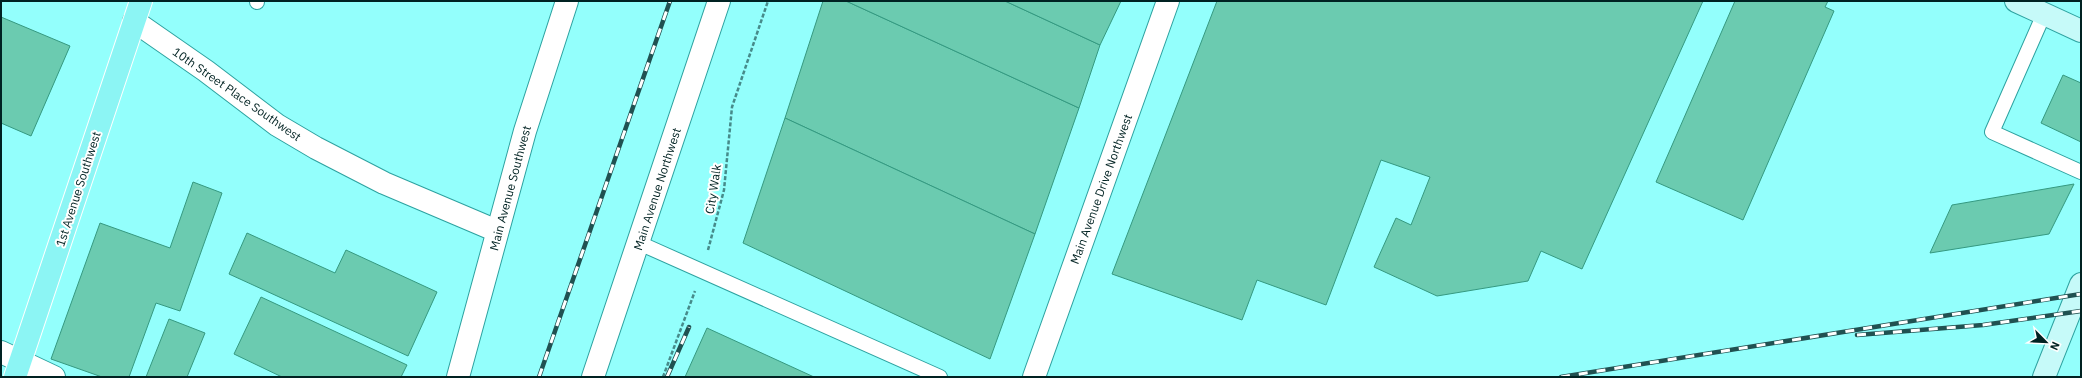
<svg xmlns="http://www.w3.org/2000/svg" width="2082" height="378" font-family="'IBM Plex Sans',sans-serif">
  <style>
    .building { fill: #6bcbb0; stroke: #359980 }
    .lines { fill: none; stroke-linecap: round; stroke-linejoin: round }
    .lane-casing { stroke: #2da2a0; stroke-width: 16 }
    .street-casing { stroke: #2da2a0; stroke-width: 24 }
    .secondary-casing { stroke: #2da2a0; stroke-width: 24 }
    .primary-casing { stroke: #fff; stroke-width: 24 }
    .path { stroke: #468b8a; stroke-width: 2.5; stroke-dasharray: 4 2; stroke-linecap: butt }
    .lane { stroke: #fff; stroke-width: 14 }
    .street { stroke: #fff; stroke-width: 22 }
    .secondary { stroke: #c6faf9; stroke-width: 22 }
    .primary { stroke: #8cf5f4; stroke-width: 22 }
    .rail-casing { stroke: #205151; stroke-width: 4.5 }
    .rail { stroke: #fff; stroke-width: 3; stroke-dasharray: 9; stroke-linecap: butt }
    .labels { text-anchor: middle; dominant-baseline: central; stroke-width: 4; stroke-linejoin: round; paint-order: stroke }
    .street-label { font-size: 12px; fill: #022; stroke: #fff }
  </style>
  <rect width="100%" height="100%" fill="#93fffc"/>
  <g class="building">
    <polygon points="823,1 846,1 1079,108 1035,234 785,118"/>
    <polygon points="846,1 1005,1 1100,45 1079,108"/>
    <polygon points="1005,1 1121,1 1100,45"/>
    <polygon points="1217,1 1703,1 1582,269 1541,251 1528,281 1437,296 1374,267 1396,218 1411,225 1430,177 1381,160 1326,305 1257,280 1242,320 1112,274"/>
    <polygon points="1735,1 1828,1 1825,7 1834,11 1743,220 1656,182"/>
    <polygon points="1,17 70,46 31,136 1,123"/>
    <polygon points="2063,75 2081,83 2081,142 2041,123"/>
    <polygon points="785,118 1035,234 990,359 743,243"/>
    <polygon points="193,182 222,193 180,311 156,303 129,377 102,377 51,359 100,223 170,248"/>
    <polygon points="2074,184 2049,234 1930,253 1952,205"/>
    <polygon points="247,233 335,273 346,250 437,292 408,356 229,274"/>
    <polygon points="261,297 407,365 401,377 282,377 234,354"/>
    <polygon points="169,319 205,333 187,377 146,377"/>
    <polygon points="707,328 814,377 685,377"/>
  </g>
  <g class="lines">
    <g class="lane-casing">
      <g id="lane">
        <polyline points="257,2 257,1"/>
        <polyline points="2044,14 1992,132 2081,172"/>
        <polyline points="639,243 940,377"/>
      </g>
    </g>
    <g class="street-casing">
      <g id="street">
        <polyline points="134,21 206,71 277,125 316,148 384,183 497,231"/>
        <polyline points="1,352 54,377"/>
        <polyline points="458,377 525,131 567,1"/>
        <polyline points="593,377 719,1"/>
        <polyline points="1034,377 1168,1"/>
      </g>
    </g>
    <g class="secondary-casing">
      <g id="secondary">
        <polyline points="2016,1 2081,31"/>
        <polyline points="2044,377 2081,284"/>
      </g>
    </g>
    <g class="primary-casing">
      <polyline id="primary" points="15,377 141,1"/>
    </g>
    <g class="path">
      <polyline points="708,250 724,190 732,107 768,1"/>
      <polyline points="663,377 695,291"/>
    </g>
    <use href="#lane" class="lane"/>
    <use href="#street" class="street"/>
    <use href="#secondary" class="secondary"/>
    <use href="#primary" class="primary"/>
    <g class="rail-casing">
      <g id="rail">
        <polyline points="1857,335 1983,325 2081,311"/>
        <polyline points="539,377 670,1"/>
        <polyline points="667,377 689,327"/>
        <polyline points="1561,377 2081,294"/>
      </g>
    </g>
    <use href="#rail" class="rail"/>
  </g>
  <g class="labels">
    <g class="street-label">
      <text transform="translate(237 94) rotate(35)">10th Street Place Southwest</text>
      <text transform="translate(510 188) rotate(-75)">Main Avenue Southwest</text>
      <text transform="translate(78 189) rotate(-72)">1st Avenue Southwest</text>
      <text transform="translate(657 189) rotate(-72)">Main Avenue Northwest</text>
      <text transform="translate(713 189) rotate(-81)">City Walk</text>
      <text transform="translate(1101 189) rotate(-70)">Main Avenue Drive Northwest</text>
    </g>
  </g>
  <rect width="2082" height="378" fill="none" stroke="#002222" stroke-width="4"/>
  <g transform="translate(2046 342) rotate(114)" stroke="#ffffff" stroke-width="3" paint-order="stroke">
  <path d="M0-3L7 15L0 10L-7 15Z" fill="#002222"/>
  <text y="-6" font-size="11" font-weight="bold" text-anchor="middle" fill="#002222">N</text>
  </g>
</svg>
